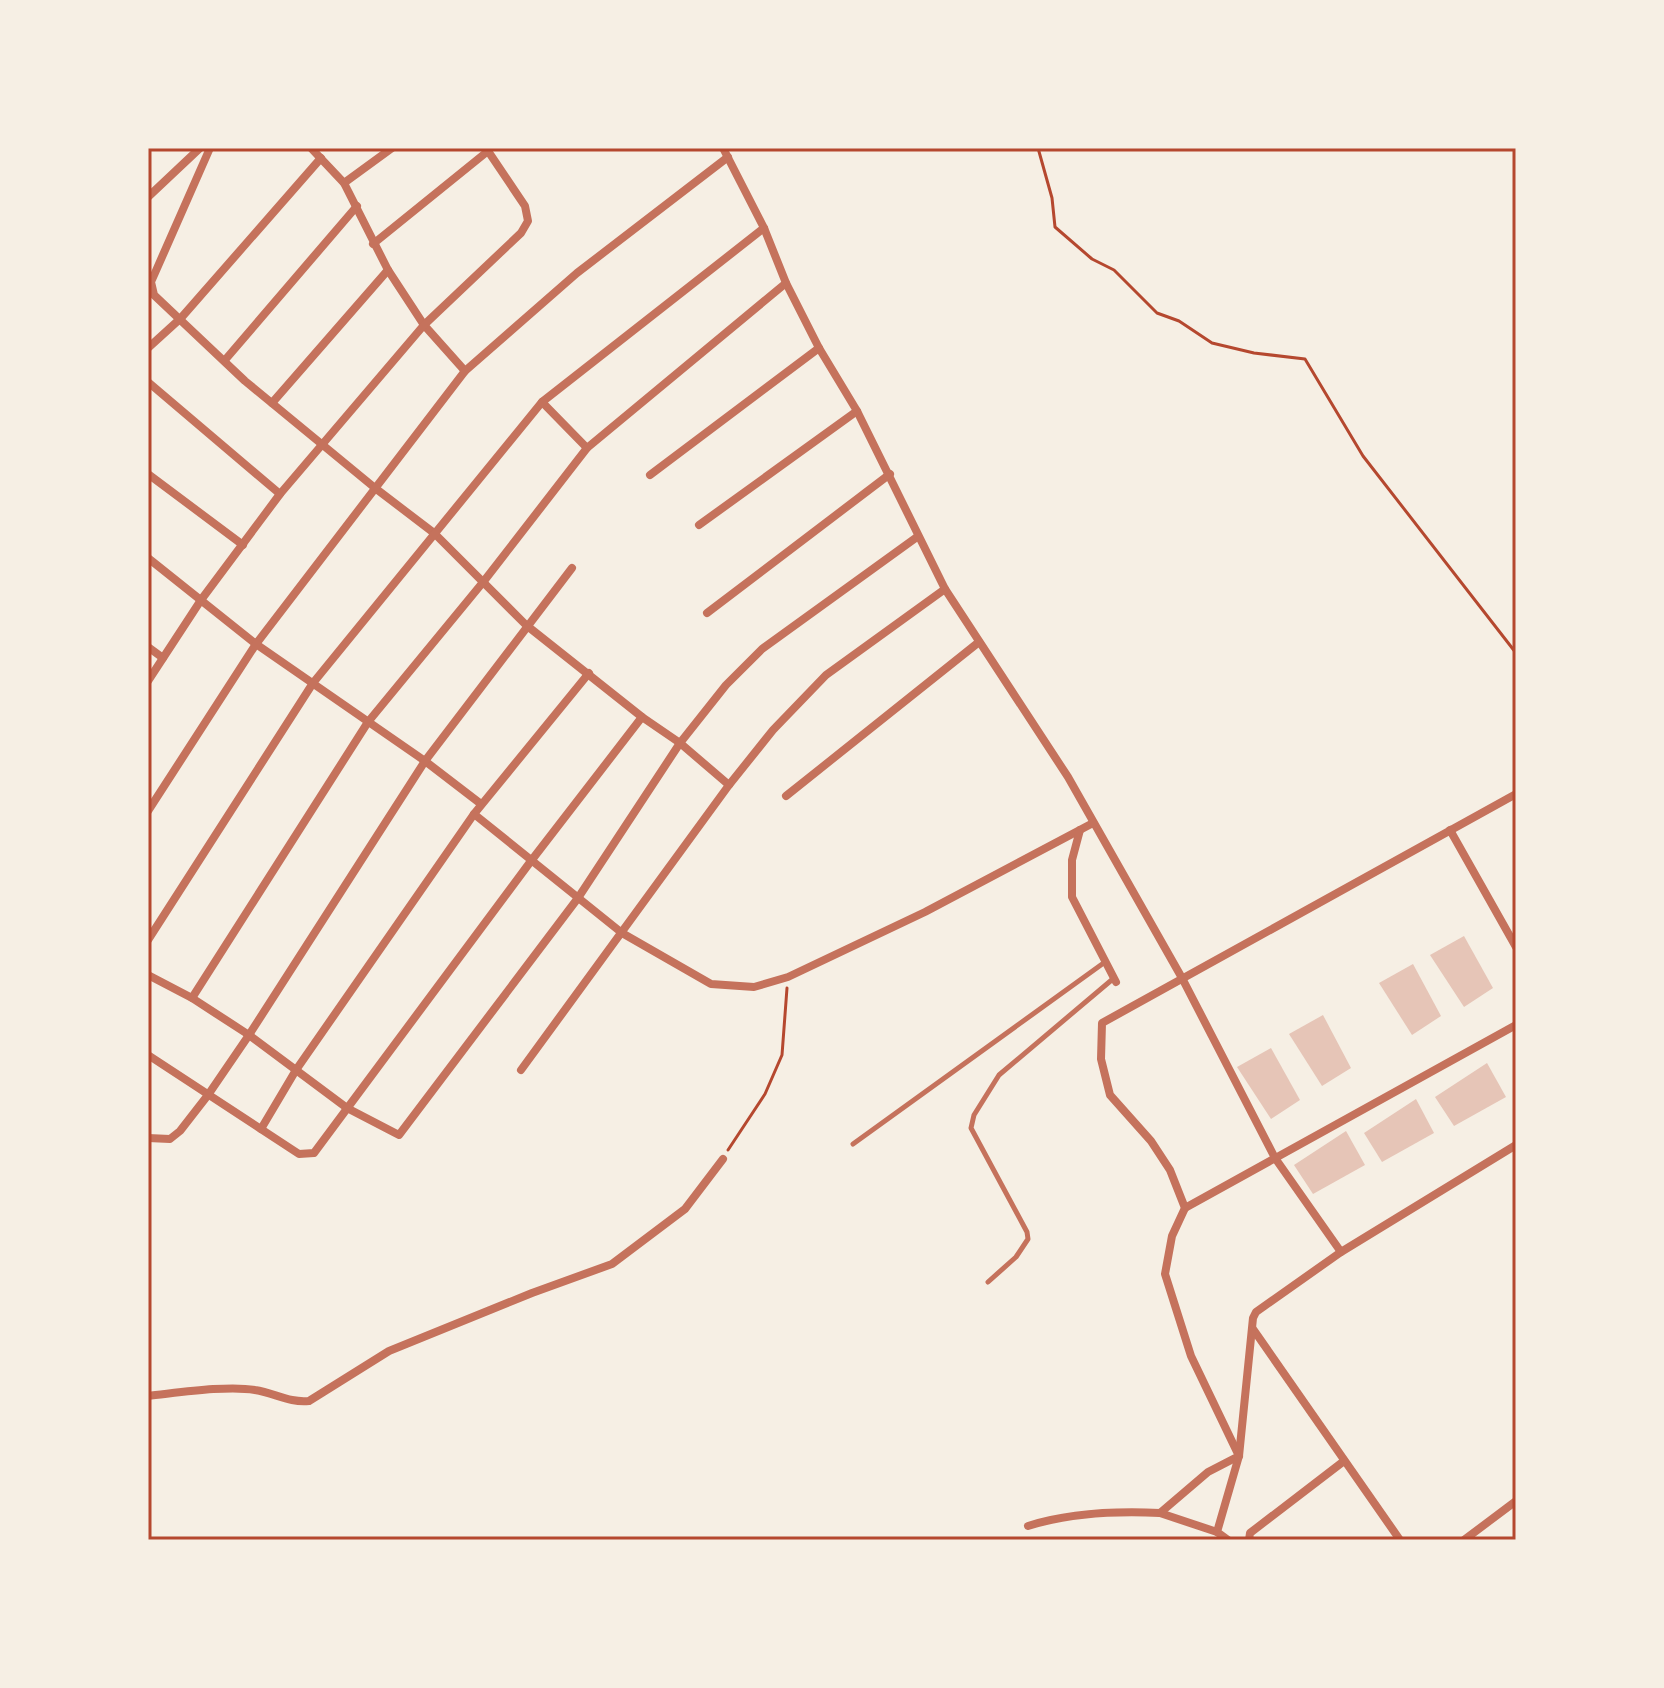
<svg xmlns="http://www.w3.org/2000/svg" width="1664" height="1688" font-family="'Space Grotesk',sans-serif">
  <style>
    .building { fill: #e6c5b7 }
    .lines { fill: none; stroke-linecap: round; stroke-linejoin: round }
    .path { stroke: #b5482f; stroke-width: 3 }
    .service { stroke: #c5725c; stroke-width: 5 }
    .minor { stroke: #c5725c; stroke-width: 8 }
    .neatline { fill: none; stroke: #b5482f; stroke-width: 3 }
  </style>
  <rect width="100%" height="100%" fill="#f6efe4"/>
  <g class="building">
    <polygon points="1464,936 1493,988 1464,1007 1430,955"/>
    <polygon points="1413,964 1441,1016 1412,1035 1379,983"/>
    <polygon points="1323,1015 1351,1068 1322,1086 1289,1034"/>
    <polygon points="1271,1048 1300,1100 1271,1119 1237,1067"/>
    <polygon points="1487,1063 1506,1097 1454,1126 1435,1097"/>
    <polygon points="1416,1099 1434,1133 1382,1162 1364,1133"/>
    <polygon points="1346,1131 1365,1165 1313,1194 1294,1165"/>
  </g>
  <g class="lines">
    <g class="path">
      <polyline points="1038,148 1052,198 1055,227 1092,259 1114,270 1157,313 1179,321 1212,343 1254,353 1305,359 1363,456 1516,653"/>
      <polyline points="728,1150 765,1094 782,1055 787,988"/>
    </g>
    <g class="service">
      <polyline points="853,1144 1105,962"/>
      <polyline points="988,1282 1016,1257 1028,1239 1027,1232 971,1128 974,1115 999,1075 1114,978"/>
    </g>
    <g class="minor">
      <polyline points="210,148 151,282 154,295 245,381 375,488 434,533 526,625 642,717 680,743 729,785"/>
      <polyline points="311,148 344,183 388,270 424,325 465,371"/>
      <polyline points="723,148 764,228 786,283 819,348 857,411 945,589 1068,777 1182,978 1275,1158 1341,1252"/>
      <polyline points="344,183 392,148"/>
      <polyline points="148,197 200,148"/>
      <polyline points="373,244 488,151"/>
      <polyline points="148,348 181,318 321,158"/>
      <polyline points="225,360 357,206"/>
      <polyline points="148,382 280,494"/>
      <polyline points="542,402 587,448"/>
      <polyline points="272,403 388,270"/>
      <polyline points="148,474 243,545"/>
      <polyline points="650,475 819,348"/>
      <polyline points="699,525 857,411"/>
      <polyline points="148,558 256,644 425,761 481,804"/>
      <polyline points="707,613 890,474"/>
      <polyline points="148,647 163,658"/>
      <polyline points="148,681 201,600 280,494 424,325 521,233 528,221 525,206 486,148"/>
      <polyline points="786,796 979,642"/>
      <polyline points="148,811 256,644 465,371 577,273 728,157"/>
      <polyline points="474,814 622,933 711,984 754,987 788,977 925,912 1093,823"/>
      <polyline points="1080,830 1072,860 1072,897 1116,982"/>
      <polyline points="1450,830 1516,947"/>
      <polyline points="148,940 313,683 542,402 764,228"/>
      <polyline points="148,975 192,998 249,1035 347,1108 399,1135 578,898 680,743 726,685 762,649 917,537"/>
      <polyline points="192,998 368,722 484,581 587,448 786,283"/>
      <polyline points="148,1055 299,1154 314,1153 531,861 642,717"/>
      <polyline points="521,1070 729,785 773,730 826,675 945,589"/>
      <polyline points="261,1129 296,1070 474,814 589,673"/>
      <polyline points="148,1138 170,1139 180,1131 208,1095 249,1035 425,761 572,568"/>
      <polyline points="1185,1208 1516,1025"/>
      <polyline points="1253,1329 1400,1540"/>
      <path d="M 148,1396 C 177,1393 227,1385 255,1390 C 275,1393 289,1403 309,1401 L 389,1351 L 532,1293 L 612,1264 L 685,1209 L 723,1159"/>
      <polyline points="1160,1513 1217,1532"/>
      <path d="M 1028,1526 C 1069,1513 1118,1511 1160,1513 L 1208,1472 L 1239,1456 L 1191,1356 L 1165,1274 L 1172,1236 L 1185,1208 L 1170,1170 L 1151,1141 L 1110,1095 L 1101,1059 L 1102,1023 L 1516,794"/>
      <polyline points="1228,1540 1217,1532 1239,1456 1253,1318 1256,1312 1341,1252 1516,1145"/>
      <polyline points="1249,1540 1250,1533 1344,1461"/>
      <polyline points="1464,1540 1516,1501"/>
    </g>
  </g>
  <rect width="1664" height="1688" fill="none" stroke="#f6efe4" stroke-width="300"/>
  <rect x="150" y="150" width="1364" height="1388" class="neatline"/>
</svg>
